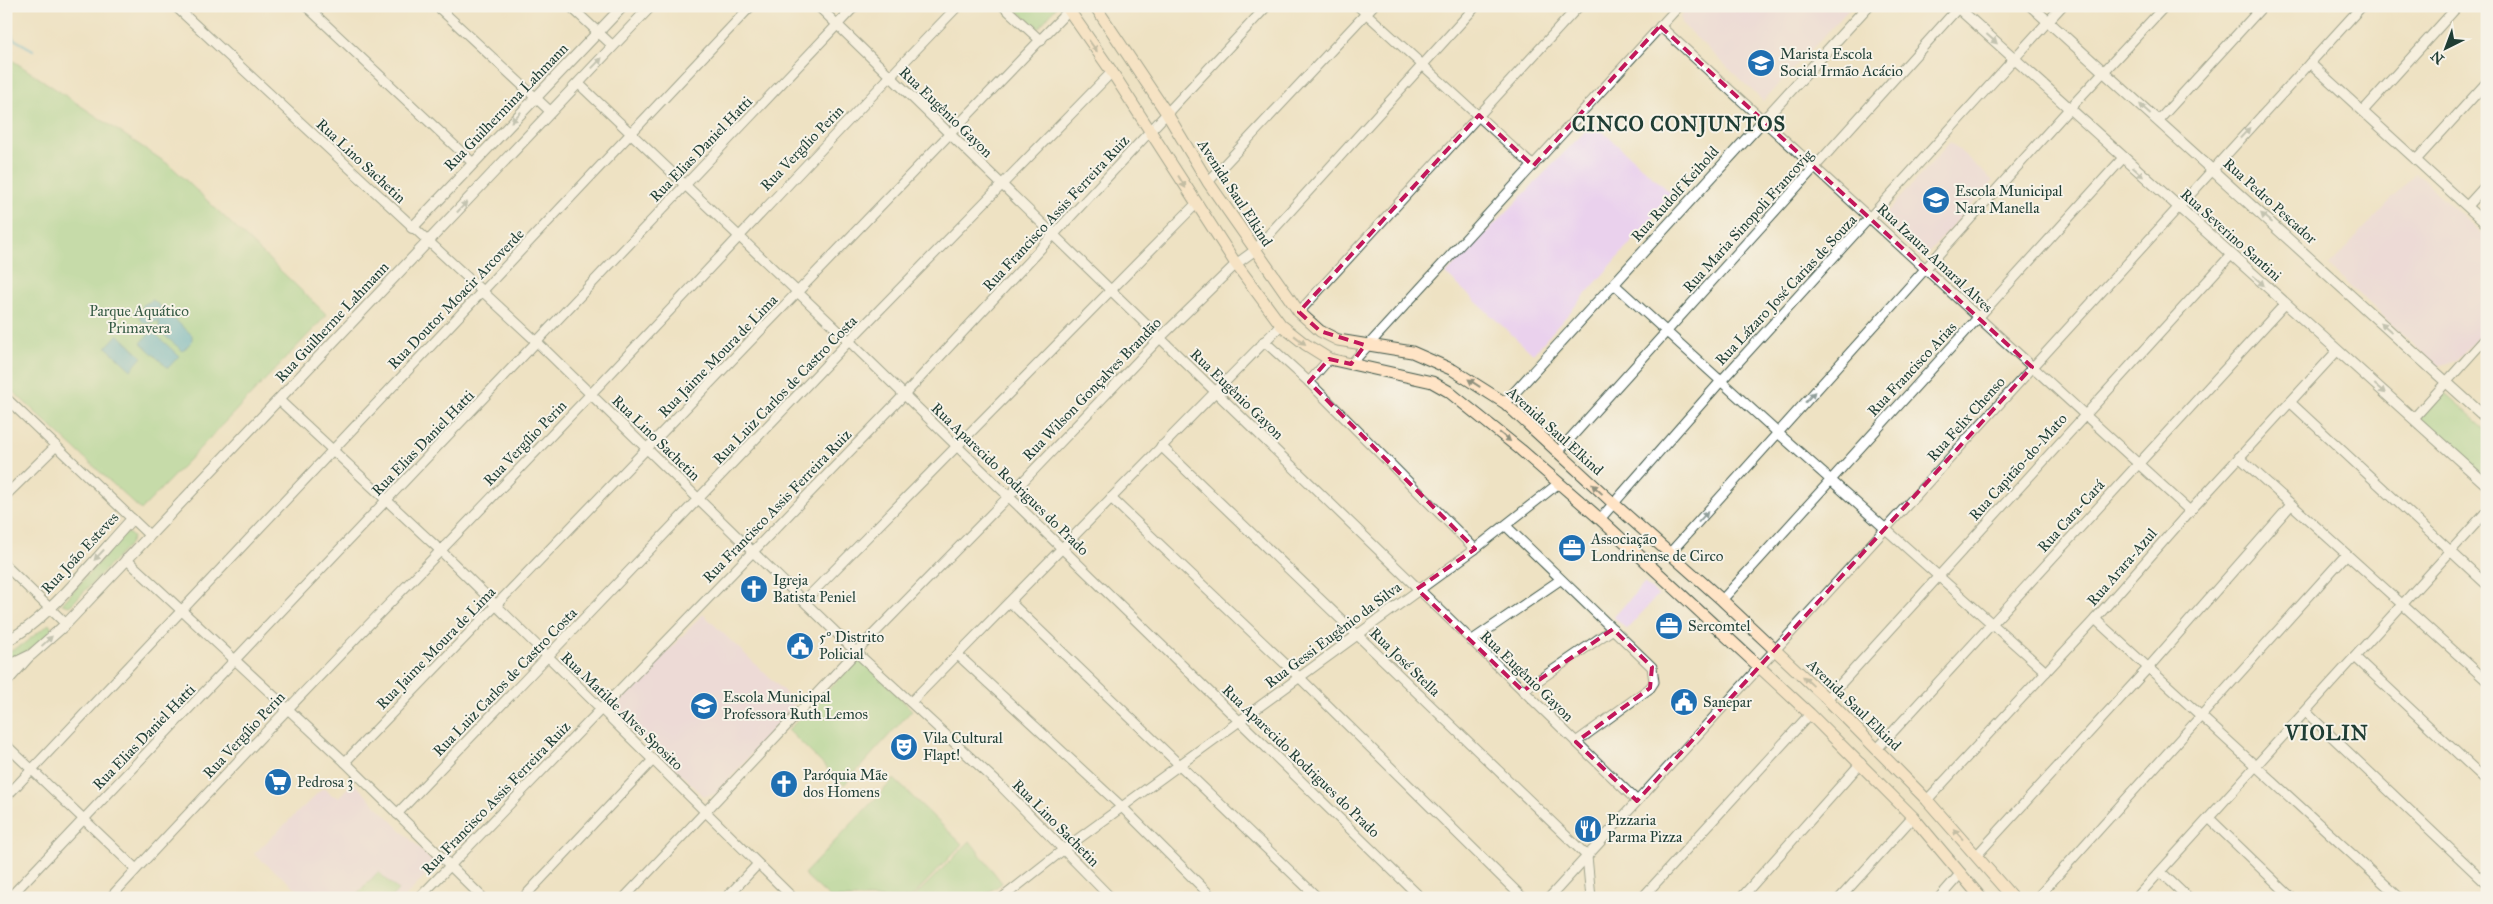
<svg xmlns="http://www.w3.org/2000/svg" width="2493" height="904" font-family="'IM FELL Great Primer',serif">
  <style>
    .built { fill: #ead1ed }
    .green { fill: #94d389; stroke: #5a885e }
    .water { fill: #4fb0cd; stroke: #377680 }
    .lines { fill: none; stroke-linecap: round; stroke-linejoin: round }
    .stream { stroke: #4fb0cd; stroke-width: 2.5 }
    .minor-casing { stroke: #3e5649; stroke-width: 11 }
    .tertiary-casing { stroke: #3e5649; stroke-width: 12 }
    .secondary-casing { stroke: #3e5649; stroke-width: 13 }
    .minor { stroke: #fff; stroke-width: 9 }
    .tertiary { stroke: #fff; stroke-width: 10 }
    .secondary { stroke: #ffe4c6; stroke-width: 11 }
    .oneway { fill: #8f9e9a }
    .oneway2 { fill: #8f907d }
    .marked { fill: none; stroke: #c2185b; stroke-width: 4; stroke-dasharray: 10 6; stroke-linejoin: round }
    .labels { text-anchor: middle; dominant-baseline: central; stroke-width: 4; stroke-linejoin: round; paint-order: stroke }
    .poi-label { font-size: 15px; fill: #1f3d34; stroke: #f7f3e8; text-anchor: start }
    .street-label { font-size: 15px; fill: #1f3d34; stroke: #f7f3e8 }
    .park-label { font-size: 15px; fill: #365b45; stroke: #f7f3e8 }
    .district-label { font-size: 20px; font-weight: bold; letter-spacing: 1px; fill: #1f3d34; stroke: #f7f3e8 }
  </style>
  <rect width="100%" height="100%" fill="#f7f3e8"/>
  <filter id="ink" filterUnits="userSpaceOnUse"><feTurbulence type="fractalNoise" baseFrequency=".02" numOctaves="2"/><feDisplacementMap in="SourceGraphic" scale="10" xChannelSelector="R" yChannelSelector="G"/><feConvolveMatrix kernelMatrix="1 2 1 2 8 2 1 2 1" color-interpolation-filters="sRGB"/></filter>
  <filter id="wash" filterUnits="userSpaceOnUse"><feTurbulence type="fractalNoise" baseFrequency=".0096" numOctaves="4" result="noise"/><feDisplacementMap in="SourceGraphic" scale="20" xChannelSelector="R" yChannelSelector="G"/><feGaussianBlur stdDeviation="1.12" result="paint"/><feColorMatrix in="noise" values="0 0 0 0 0 0 0 0 0 0 0 0 0 0 0 0 0 1.4 0 .05"/><feComposite in="paint" operator="in"/></filter>
  <g filter="url(#wash)">
    <rect width="100%" height="100%" fill="#eee2c3"/>
    <g class="built">
      <polygon points="1690,6 1852,6 1763,101 1683,25 1680,16"/>
      <polygon points="1593,123 1673,195 1533,354 1446,274"/>
      <polygon points="1950,142 1993,181 1923,259 1880,220"/>
      <polygon points="2416,173 2487,239 2487,328 2456,361 2437,366 2329,266"/>
      <polygon points="1644,583 1658,595 1627,629 1614,617"/>
      <polygon points="703,614 796,703 716,794 704,796 613,709"/>
      <polygon points="353,782 436,865 404,898 308,898 254,854 323,788 332,795 339,797"/>
    </g>
    <g class="green">
      <polygon points="1012,6 1057,6 1038,29"/>
      <polygon points="6,56 171,166 327,315 141,510 6,385"/>
      <polygon points="2444,392 2487,430 2487,480 2420,418"/>
      <polygon points="128,533 133,537 130,544 73,603 69,606 62,604 122,536"/>
      <path d="M 49,624 L 53,630 C 41,643 23,655 6,661 L 6,653 L 22,645 Z"/>
      <polygon points="857,661 866,663 912,710 844,785 788,730"/>
      <polygon points="894,779 962,844 911,898 830,898 804,874"/>
      <polygon points="970,841 1002,883 981,898 913,898"/>
      <polygon points="378,872 398,890 391,898 354,898"/>
    </g>
    <g class="water">
      <polygon points="153,300 192,335 192,341 183,351 159,331 159,321 145,324 139,318 143,305"/>
      <polygon points="152,331 179,356 168,368 141,343"/>
      <polygon points="118,334 142,357 131,370 106,347"/>
    </g>
    <g class="lines">
      <polyline class="stream" points="6,27 14,39 33,50"/>
    </g>
  </g>
  <g filter="url(#ink)">
    <g class="lines">
      <g class="minor-casing">
        <g id="minor">
          <polyline points="175,6 537,342 856,652 998,783 1111,898"/>
          <polyline points="306,6 473,163"/>
          <polyline points="437,6 551,112"/>
          <polyline points="570,6 613,46"/>
          <polyline points="818,6 1637,801"/>
          <polyline points="1003,6 1041,41"/>
          <polyline points="1358,6 1533,166"/>
          <polyline points="1660,26 2190,511"/>
          <polyline points="2310,63 2487,225"/>
          <polyline points="578,83 849,341 1421,898"/>
          <polyline points="2363,111 2458,6"/>
          <polyline points="2158,121 2263,6"/>
          <polyline points="2416,160 2487,82"/>
          <polyline points="1208,182 1373,6"/>
          <polyline points="2467,206 2487,184"/>
          <polyline points="1614,284 1778,433 2046,672"/>
          <polyline points="1299,312 1579,6"/>
          <polyline points="1264,341 1309,382 1475,549"/>
          <polyline points="1351,364 1679,6"/>
          <polyline points="1309,382 1329,359"/>
          <polyline points="6,398 149,535"/>
          <polyline points="279,400 441,551 793,898"/>
          <polyline points="2291,403 2487,585"/>
          <polyline points="2414,418 2487,337"/>
          <polyline points="1161,446 1587,856"/>
          <polyline points="1558,452 1958,8"/>
          <polyline points="2239,457 2487,681"/>
          <polyline points="6,495 56,446"/>
          <polyline points="1111,498 1299,677 1523,898"/>
          <polyline points="1600,519 1721,381 2062,6"/>
          <polyline points="1506,526 1652,667 1654,682 1650,688 1576,742"/>
          <polyline points="1670,553 2069,109 2165,6"/>
          <polyline points="126,559 345,762 483,898"/>
          <polyline points="6,566 66,624"/>
          <polyline points="1722,600 2123,158"/>
          <polyline points="804,601 1196,204"/>
          <polyline points="1010,602 1318,898"/>
          <polyline points="2095,619 2400,898"/>
          <polyline points="1471,641 1560,580"/>
          <polyline points="958,655 1123,808 1213,898"/>
          <polyline points="2355,657 2487,781"/>
          <polyline points="6,683 29,657"/>
          <polyline points="1523,691 1613,629"/>
          <polyline points="1827,699 2231,255"/>
          <polyline points="911,702 1281,325"/>
          <polyline points="2306,712 2487,884"/>
          <polyline points="6,745 136,869"/>
          <polyline points="1878,748 2285,304"/>
          <polyline points="345,762 1068,11"/>
          <polyline points="6,797 751,6"/>
          <polyline points="1927,800 2095,619 2190,511 2337,351"/>
          <polyline points="397,814 849,341 1112,72"/>
          <polyline points="2209,818 2292,898"/>
          <polyline points="1977,855 2148,668 2291,505"/>
          <polyline points="1587,856 1591,898"/>
          <polyline points="2161,872 2188,898"/>
          <polyline points="9,898 855,6"/>
          <path d="M 110,898 C 259,735 415,579 567,419 C 698,282 826,142 958,6"/>
          <polyline points="419,898 904,395 1267,6"/>
          <polyline points="523,898 653,760"/>
          <polyline points="624,898 856,652 1009,496 1160,338 1236,264 1254,251 1476,6"/>
          <polyline points="726,898 758,864"/>
          <polyline points="1002,898 1063,850 1475,549 1559,483"/>
          <polyline points="1549,898 2362,6"/>
          <polyline points="1642,898 1810,714"/>
          <polyline points="1741,898 1861,763"/>
          <polyline points="1840,898 1913,817"/>
          <polyline points="1939,898 1961,873"/>
          <polyline points="2037,898 2346,555"/>
          <polyline points="2136,898 2487,511"/>
        </g>
      </g>
      <g class="tertiary-casing">
        <g id="tertiary">
          <polyline points="1956,6 2487,485"/>
          <polyline points="2031,6 2487,419"/>
          <polyline points="412,228 623,6"/>
          <polyline points="1505,403 1868,6"/>
          <path d="M 6,641 C 48,621 99,554 132,519"/>
          <polyline points="6,667 31,655 66,624 651,6"/>
        </g>
      </g>
      <g class="secondary-casing">
        <g id="secondary">
          <polyline points="1066,6 1112,72 1236,264 1281,325 1305,344 1329,359 1432,382 1448,391 1521,450 1600,519 1810,714 1913,817 1981,898"/>
          <polyline points="1095,6 1166,112 1208,182 1299,312 1320,331 1338,340 1412,352 1453,370 1505,403 1613,503 1722,600 1827,699 1927,800 2013,898"/>
        </g>
      </g>
      <use href="#minor" class="minor"/>
      <use href="#tertiary" class="tertiary"/>
      <use href="#secondary" class="secondary"/>
    </g>
    <defs><path id="oneway-solid" d="M-6-.8H1V-3.2L6.5 0L1 3.2V.8H-6Z" transform="scale(1.25)"/></defs>
    <g class="oneway">
      <use href="#oneway-solid" transform="translate(1992 39) rotate(42)"/>
      <use href="#oneway-solid" transform="translate(597 63) rotate(-46)"/>
      <use href="#oneway-solid" transform="translate(2145 109) rotate(-138)"/>
      <use href="#oneway-solid" transform="translate(516 117) rotate(134)"/>
      <use href="#oneway-solid" transform="translate(2245 133) rotate(-47)"/>
      <use href="#oneway-solid" transform="translate(2138 172) rotate(42)"/>
      <use href="#oneway-solid" transform="translate(462 207) rotate(-47)"/>
      <use href="#oneway-solid" transform="translate(2266 218) rotate(-138)"/>
      <use href="#oneway-solid" transform="translate(2259 281) rotate(42)"/>
      <use href="#oneway-solid" transform="translate(2386 327) rotate(-138)"/>
      <use href="#oneway-solid" transform="translate(2380 389) rotate(41)"/>
      <use href="#oneway-solid" transform="translate(1810 397) rotate(-48)"/>
      <use href="#oneway-solid" transform="translate(1703 517) rotate(-48)"/>
      <use href="#oneway-solid" transform="translate(99 555) rotate(133)"/>
      <use href="#oneway-solid" transform="translate(47 641) rotate(-43)"/>
    </g>
    <g class="oneway2">
      <use href="#oneway-solid" transform="translate(1093 46) rotate(54)"/>
      <use href="#oneway-solid" transform="translate(1182 182) rotate(59)"/>
      <use href="#oneway-solid" transform="translate(1300 340) rotate(38)"/>
      <use href="#oneway-solid" transform="translate(1474 383) rotate(-147)"/>
      <use href="#oneway-solid" transform="translate(1505 437) rotate(39)"/>
      <use href="#oneway-solid" transform="translate(1597 489) rotate(-137)"/>
      <use href="#oneway-solid" transform="translate(1808 681) rotate(-137)"/>
      <use href="#oneway-solid" transform="translate(1958 834) rotate(-132)"/>
    </g>
  </g>
  <path d="M0 0H2493V904H0ZM 1660,26 L 2032,367 L 1637,801 L 1576,742 L 1650,688 L 1652,667 L 1613,629 L 1523,691 L 1417,589 L 1475,549 L 1309,382 L 1329,359 L 1351,364 L 1365,345 L 1320,331 L 1299,312 L 1479,115 L 1533,166 Z" fill="#eee2c3" fill-opacity=".55" fill-rule="evenodd"/>
  <path class="marked" d="M 1660,26 L 2032,367 L 1637,801 L 1576,742 L 1650,688 L 1652,667 L 1613,629 L 1523,691 L 1417,589 L 1475,549 L 1309,382 L 1329,359 L 1351,364 L 1365,345 L 1320,331 L 1299,312 L 1479,115 L 1533,166 Z"/>
  <defs>
    <g id="school-disc" transform="scale(1.4375)"><circle r="9.5" fill="#1f6fb2" stroke="#f7f3e8"/><path d="M0-5L7-2L0 1L-7-2ZM-4 1L0 2.5L4 1V4Q0 6-4 4Z" fill="#fff"/></g>
    <g id="office-disc" transform="scale(1.4375)"><circle r="9.5" fill="#1f6fb2" stroke="#f7f3e8"/><path d="M-6-3h4V-5.5h4V-3h4V5H-6ZM-1-4.5V-3h2v-1.5ZM-6 0V1H6V0Z" fill="#fff"/></g>
    <g id="church-disc" transform="scale(1.4375)"><circle r="9.5" fill="#1f6fb2" stroke="#f7f3e8"/><path d="M-1.2-6h2.4v3.5h3.3v2.4h-3.3V6h-2.4V-.1h-3.3v-2.4h3.3Z" fill="#fff"/></g>
    <g id="civic-disc" transform="scale(1.4375)"><circle r="9.5" fill="#1f6fb2" stroke="#f7f3e8"/><path d="M-.6-6.5H3V-4.5H.6V-3L4-1V1h2V6H-6V1h2V-1L-.6-3ZM-1.2 2.5V6h2.4V2.5Z" fill="#fff"/></g>
    <g id="theatre-disc" transform="scale(1.4375)"><circle r="9.5" fill="#1f6fb2" stroke="#f7f3e8"/><path d="M-5-5.5Q0-4 5-5.5V0Q5 5 0 6Q-5 5-5 0ZM-3.3-2.5H-1v1.5H-3.3ZM1-2.5H3.3v1.5H1ZM-2.8 1Q0 5.5 2.8 1Z" fill="#fff"/></g>
    <g id="supermarket-disc" transform="scale(1.4375)"><circle r="9.5" fill="#1f6fb2" stroke="#f7f3e8"/><path d="M-6-5.5h2.5l.6 2H6L4.5 2H-2.5L-4.4-4H-6ZM-1.5 3.2a1.3 1.3 0 1 0 .1 0ZM3 3.2a1.3 1.3 0 1 0 .1 0Z" fill="#fff"/></g>
    <g id="restaurant-disc" transform="scale(1.4375)"><circle r="9.5" fill="#1f6fb2" stroke="#f7f3e8"/><path d="M-5-6h1v4h1v-4h1v4h1v-4h1v5L-1.5 .5V6h-2V.5L-5-1ZM5-6V6H3V1.5H1.5Q1.5-4 5-6Z" fill="#fff"/></g>
  </defs>
  <g fill-rule="evenodd">
    <use href="#school-disc" x="1761" y="63"/>
    <use href="#school-disc" x="1936" y="200"/>
    <use href="#office-disc" x="1572" y="548"/>
    <use href="#church-disc" x="754" y="589"/>
    <use href="#office-disc" x="1669" y="626"/>
    <use href="#civic-disc" x="800" y="646"/>
    <use href="#civic-disc" x="1684" y="702"/>
    <use href="#school-disc" x="704" y="706"/>
    <use href="#theatre-disc" x="904" y="747"/>
    <use href="#supermarket-disc" x="278" y="782"/>
    <use href="#church-disc" x="784" y="784"/>
    <use href="#restaurant-disc" x="1588" y="829"/>
  </g>
  <g class="labels">
    <g class="poi-label">
      <text x="1780" y="54">Marista Escola<tspan x="1780" dy="17">Social Irmão Acácio</tspan></text>
      <text x="1955" y="191">Escola Municipal<tspan x="1955" dy="17">Nara Manella</tspan></text>
      <text x="1591" y="539">Associação<tspan x="1591" dy="17">Londrinense de Circo</tspan></text>
      <text x="773" y="580">Igreja<tspan x="773" dy="17">Batista Peniel</tspan></text>
      <text x="1688" y="626">Sercomtel</text>
      <text x="819" y="637">5º Distrito<tspan x="819" dy="17">Policial</tspan></text>
      <text x="723" y="697">Escola Municipal<tspan x="723" dy="17">Professora Ruth Lemos</tspan></text>
      <text x="1703" y="702">Sanepar</text>
      <text x="923" y="738">Vila Cultural<tspan x="923" dy="17">Flapt!</tspan></text>
      <text x="803" y="775">Paróquia Mãe<tspan x="803" dy="17">dos Homens</tspan></text>
      <text x="297" y="782">Pedrosa 3</text>
      <text x="1607" y="820">Pizzaria<tspan x="1607" dy="17">Parma Pizza</tspan></text>
    </g>
    <g class="street-label">
      <text transform="translate(506 107) rotate(-46)">Rua Guilhermina Lahmann</text>
      <text transform="translate(946 112) rotate(44)">Rua Eugênio Gayon</text>
      <text transform="translate(802 148) rotate(-46)">Rua Vergílio Perin</text>
      <text transform="translate(701 149) rotate(-46)">Rua Elias Daniel Hatti</text>
      <text transform="translate(361 161) rotate(43)">Rua Lino Sachetin</text>
      <text transform="translate(1235 193) rotate(57)">Avenida Saul Elkind</text>
      <text transform="translate(1675 194) rotate(-48)">Rua Rudolf Keihold</text>
      <text transform="translate(2270 201) rotate(42)">Rua Pedro Pescador</text>
      <text transform="translate(1056 213) rotate(-47)">Rua Francisco Assis Ferreira Ruiz</text>
      <text transform="translate(1748 221) rotate(-48)">Rua Maria Sinopoli Francovig</text>
      <text transform="translate(2231 235) rotate(42)">Rua Severino Santini</text>
      <text transform="translate(1935 258) rotate(43)">Rua Izaura Amaral Alves</text>
      <text transform="translate(1786 290) rotate(-47)">Rua Lázaro José Carias de Souza</text>
      <text transform="translate(456 299) rotate(-46)">Rua Doutor Moacir Arcoverde</text>
      <text transform="translate(332 322) rotate(-47)">Rua Guilherme Lahmann</text>
      <text transform="translate(718 356) rotate(-46)">Rua Jaime Moura de Lima</text>
      <text transform="translate(1912 369) rotate(-47)">Rua Francisco Arias</text>
      <text transform="translate(1092 389) rotate(-46)">Rua Wilson Gonçalves Brandão</text>
      <text transform="translate(785 390) rotate(-46)">Rua Luiz Carlos de Castro Costa</text>
      <text transform="translate(1237 394) rotate(44)">Rua Eugênio Gayon</text>
      <text transform="translate(1966 419) rotate(-48)">Rua Felix Chenso</text>
      <text transform="translate(1555 431) rotate(42)">Avenida Saul Elkind</text>
      <text transform="translate(656 438) rotate(44)">Rua Lino Sachetin</text>
      <text transform="translate(423 443) rotate(-46)">Rua Elias Daniel Hatti</text>
      <text transform="translate(525 443) rotate(-46)">Rua Vergílio Perin</text>
      <text transform="translate(2018 467) rotate(-48)">Rua Capitão-do-Mato</text>
      <text transform="translate(1010 479) rotate(44)">Rua Aparecido Rodrigues do Prado</text>
      <text transform="translate(777 506) rotate(-46)">Rua Francisco Assis Ferreira Ruiz</text>
      <text transform="translate(2071 516) rotate(-48)">Rua Cara-Cará</text>
      <text transform="translate(80 553) rotate(-47)">Rua João Esteves</text>
      <text transform="translate(2122 567) rotate(-49)">Rua Arara-Azul</text>
      <text transform="translate(1333 635) rotate(-37)">Rua Gessi Eugênio da Silva</text>
      <text transform="translate(436 648) rotate(-46)">Rua Jaime Moura de Lima</text>
      <text transform="translate(1405 662) rotate(44)">Rua José Stella</text>
      <text transform="translate(1527 676) rotate(44)">Rua Eugênio Gayon</text>
      <text transform="translate(505 682) rotate(-46)">Rua Luiz Carlos de Castro Costa</text>
      <text transform="translate(1854 705) rotate(44)">Avenida Saul Elkind</text>
      <text transform="translate(622 711) rotate(44)">Rua Matilde Alves Sposito</text>
      <text transform="translate(244 735) rotate(-47)">Rua Vergílio Perin</text>
      <text transform="translate(144 737) rotate(-46)">Rua Elias Daniel Hatti</text>
      <text transform="translate(1301 761) rotate(44)">Rua Aparecido Rodrigues do Prado</text>
      <text transform="translate(496 798) rotate(-46)">Rua Francisco Assis Ferreira Ruiz</text>
      <text transform="translate(1056 823) rotate(45)">Rua Lino Sachetin</text>
    </g>
    <g class="park-label">
      <text x="139" y="311">Parque Aquático<tspan x="139" dy="17">Primavera</tspan></text>
    </g>
    <g class="district-label">
      <text x="1679" y="124">CINCO CONJUNTOS</text>
      <text x="2327" y="733">VIOLIN</text>
    </g>
  </g>
  <rect width="2493" height="904" fill="none" stroke="#f7f3e8" stroke-width="25"/>
  <g transform="translate(2446 48) rotate(222)" stroke="#f7f3e8" stroke-width="4" paint-order="stroke">
  <path d="M0-4L9 19L0 12L-9 19Z" fill="#1f3d34"/>
  <text y="-8" font-size="14" font-weight="bold" text-anchor="middle" fill="#1f3d34">N</text>
  </g>
</svg>
